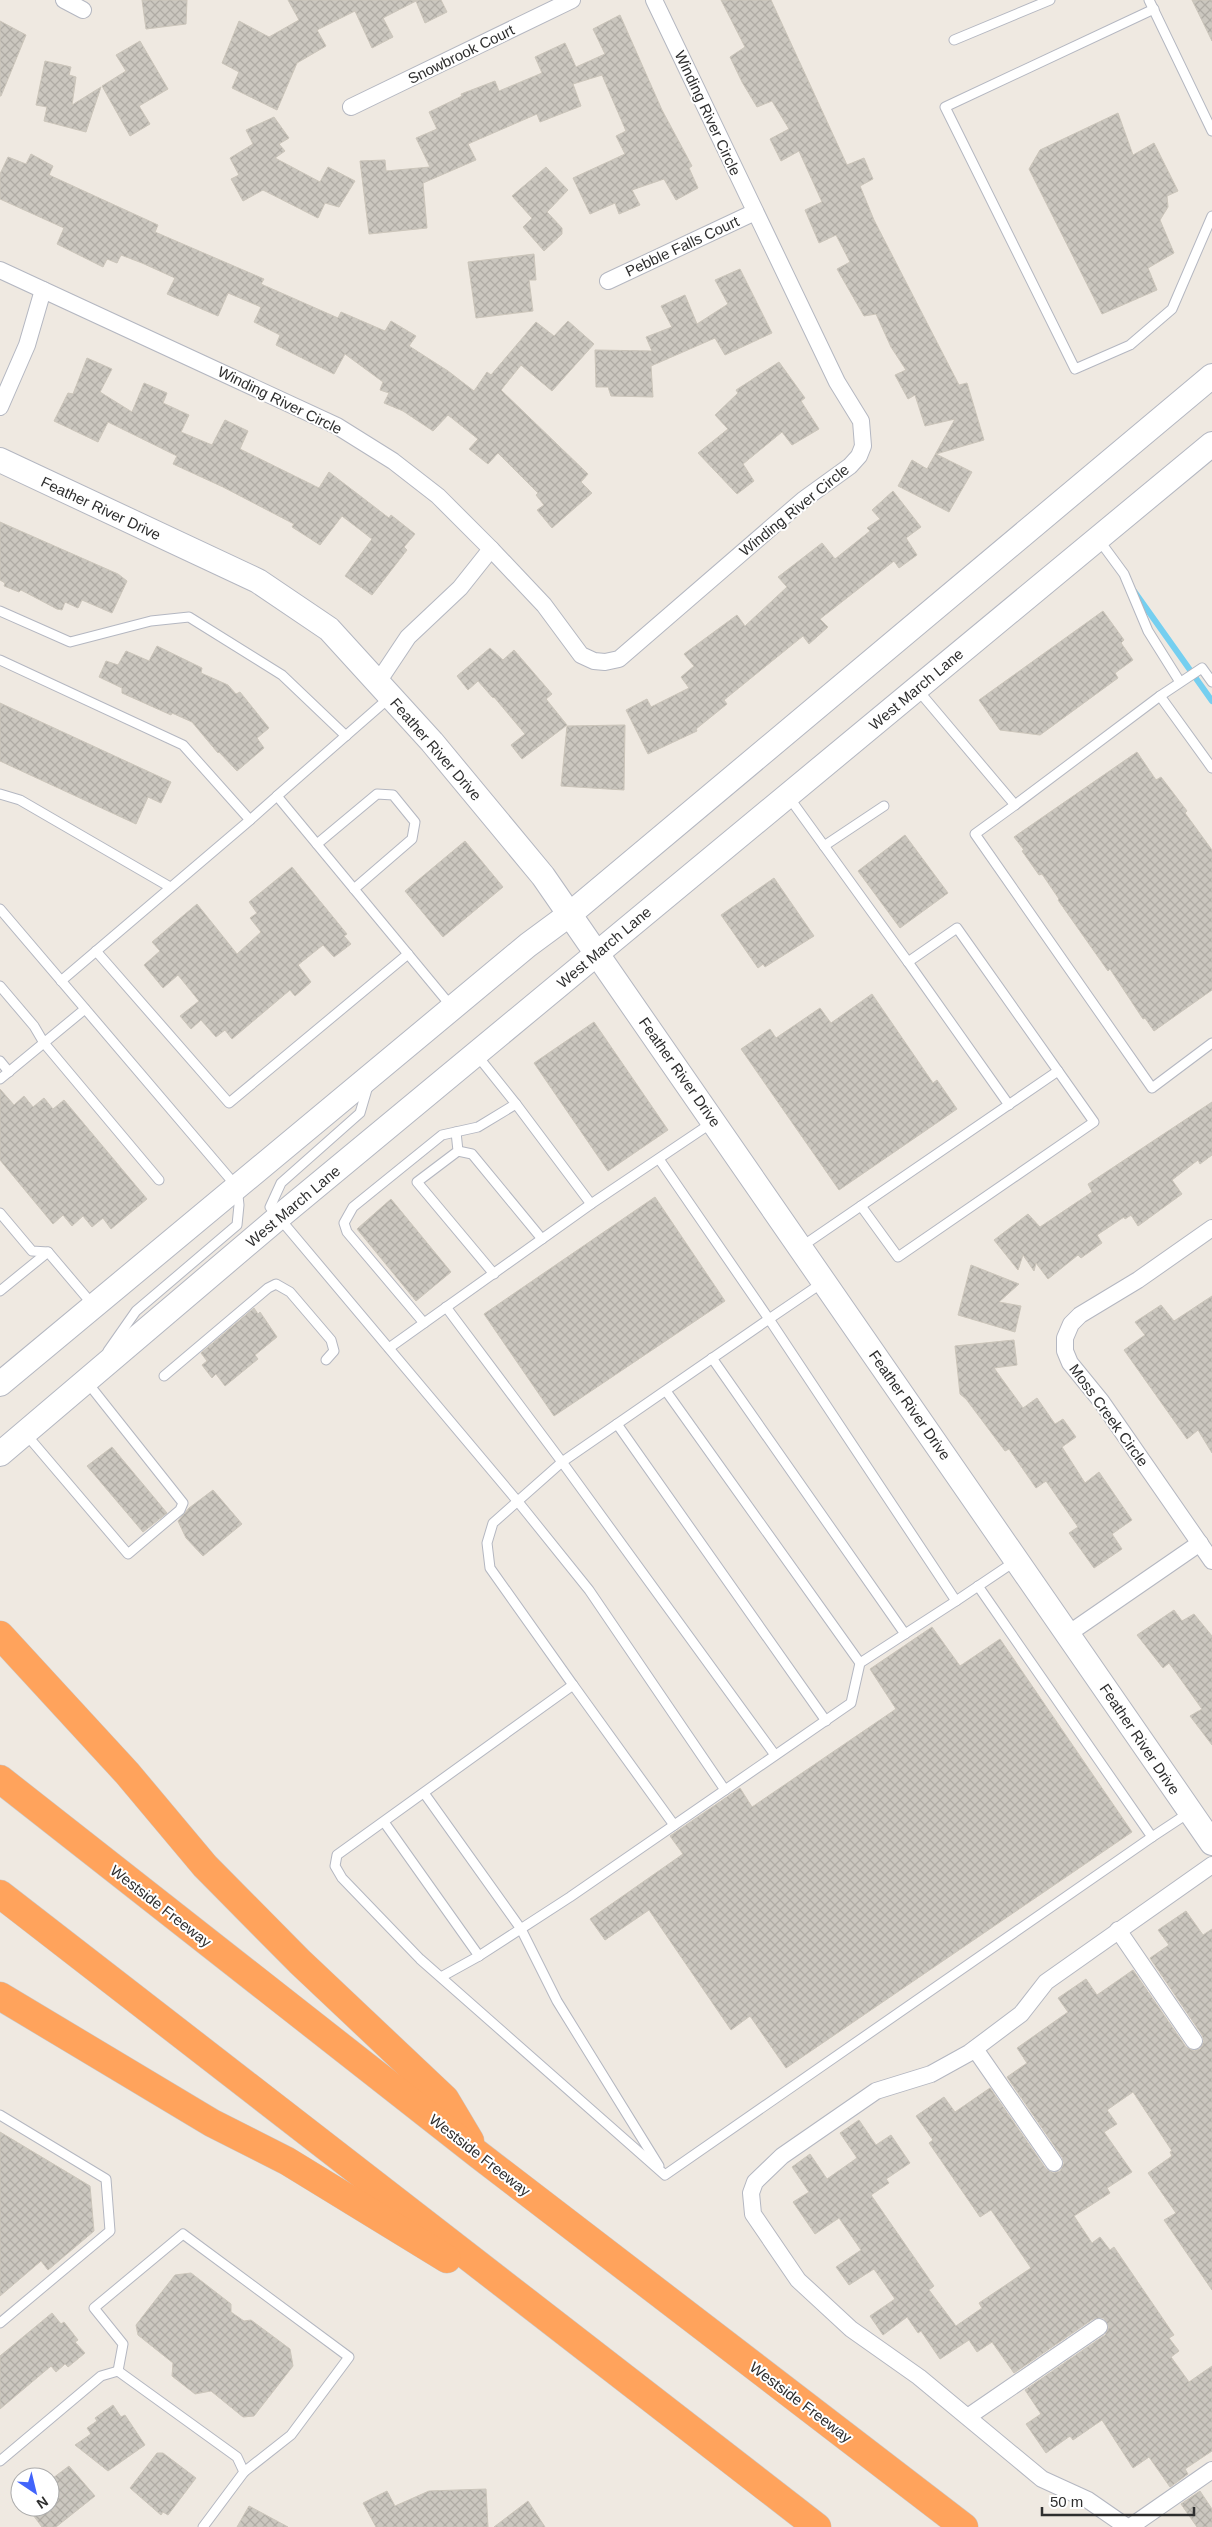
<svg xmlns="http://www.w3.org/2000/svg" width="1212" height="2527" font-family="Helvetica,sans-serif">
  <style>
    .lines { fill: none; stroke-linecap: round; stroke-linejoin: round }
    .stream { stroke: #75cff0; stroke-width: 6 }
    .building { fill: url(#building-cross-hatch); stroke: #cbc5ba }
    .lane-casing { stroke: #b4b7c1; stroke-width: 11 }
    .street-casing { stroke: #b4b7c1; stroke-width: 18 }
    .secondary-casing { stroke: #b4b7c1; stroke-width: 26 }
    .highway-casing { stroke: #c9c9c9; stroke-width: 29 }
    .lane { stroke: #fff; stroke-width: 9 }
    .street { stroke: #fff; stroke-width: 16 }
    .secondary { stroke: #fff; stroke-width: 24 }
    .highway { stroke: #ffa35c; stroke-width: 28 }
    .labels { text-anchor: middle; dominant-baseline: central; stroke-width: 4; stroke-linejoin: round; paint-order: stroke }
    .street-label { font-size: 15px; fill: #2e2e2e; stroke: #fff }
  </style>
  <defs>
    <pattern id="building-cross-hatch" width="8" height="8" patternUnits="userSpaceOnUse" patternTransform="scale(1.25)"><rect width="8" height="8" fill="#cbc7bf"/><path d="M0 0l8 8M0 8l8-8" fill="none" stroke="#afaba4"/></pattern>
  </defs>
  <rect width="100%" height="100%" fill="#efe9e1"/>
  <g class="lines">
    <polyline class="stream" points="1134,591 1212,701"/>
  </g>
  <g class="building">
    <polygon points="142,0 187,0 186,24 146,29"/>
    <polygon points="288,0 441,0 447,12 425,23 416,1 383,18 393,37 372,48 355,11 317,30 326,46 297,63 277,110 232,88 239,72 222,63 239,21 269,37 299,20"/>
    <polygon points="721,0 771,0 847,165 864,158 873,179 860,186 874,220 959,385 967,383 984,440 936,454 972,472 949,512 898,486 912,460 927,469 955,419 925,426 915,395 908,399 895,375 906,370 891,347 876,314 864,316 837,269 850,262 836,235 819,243 805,210 822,202 799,151 781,161 770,139 789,129 772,101 757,107 742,82 730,57 745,47"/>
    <polygon points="1192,0 1212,0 1212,41"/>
    <polygon points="620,15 662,110 692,166 689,168 698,188 676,200 664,179 632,190 640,205 619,214 615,203 590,214 573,178 625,154 616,136 626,131 602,75 573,84 581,106 540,122 537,114 468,144 476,160 423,183 427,228 369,234 360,161 385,160 386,171 430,167 416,138 437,129 429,112 462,96 461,94 495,81 499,91 542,73 535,57 565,43 576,67 605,54 593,29"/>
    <polygon points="0,21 26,35 1,96 0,96"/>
    <polygon points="140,41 168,89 139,106 150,124 130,136 102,86 126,71 116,55"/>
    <polygon points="45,61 71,67 69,75 76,77 72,105 101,87 86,132 44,121 47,107 36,105"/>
    <polygon points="1118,113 1133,155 1154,143 1178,191 1167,196 1168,207 1160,220 1174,253 1148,268 1157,290 1102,314 1029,169 1040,150"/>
    <polygon points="274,117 289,138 279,144 285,151 275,158 320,182 328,167 355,181 339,207 325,203 318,218 263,190 243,201 231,179 239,175 230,158 253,144 246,130"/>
    <polygon points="31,154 53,166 49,175 158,225 155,232 264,279 261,284 338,318 341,312 385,331 391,321 416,336 409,346 448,371 474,391 487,372 491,375 536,322 554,336 568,321 594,344 552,391 521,365 501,390 588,474 581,482 592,493 552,528 537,510 544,505 536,495 538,493 498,453 488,464 469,449 478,439 448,415 433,431 403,411 384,403 389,393 380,390 383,382 345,354 334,374 276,345 280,335 254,322 261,307 228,293 218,316 167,294 175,278 142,263 121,255 117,263 107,259 103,267 57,244 64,228 0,199 0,174 8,157 26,164"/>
    <polygon points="546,167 568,190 547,212 562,228 562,234 544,251 523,227 532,218 512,196"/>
    <polygon points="534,254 536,280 529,280 533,311 476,318 468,262"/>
    <polygon points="740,269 772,333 725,355 715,338 651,366 653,397 611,396 608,387 596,387 595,350 652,351 646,337 672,327 661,306 685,295 697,324 728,304 715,280"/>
    <polygon points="87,358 112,369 100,392 132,412 144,383 167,393 163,403 189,415 181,432 212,445 225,420 248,431 240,449 319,488 329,472 389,518 391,515 415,534 404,547 407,550 372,595 345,576 372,539 342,516 320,545 292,527 294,524 223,487 173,464 177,456 108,422 98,442 54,421 68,393 73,394"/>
    <polygon points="779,362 805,398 801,401 819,429 792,445 782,432 743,464 754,481 737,494 698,453 728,429 715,415 738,393 736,390"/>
    <polygon points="893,491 921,527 906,538 917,555 899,568 894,561 820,619 828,627 809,644 803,636 724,700 727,704 696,729 697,731 648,754 626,710 647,699 651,707 689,688 681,677 694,666 684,654 737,615 745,626 787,587 778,577 822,543 835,559 870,531 867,528 880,519 872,510"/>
    <polygon points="0,522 118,574 127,581 112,613 82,600 78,608 65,602 62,610 57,609 21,590 19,592 4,586 5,583 0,580"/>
    <polygon points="1103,611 1124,640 1121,643 1133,660 1115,673 1118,678 1040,735 1000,730 979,700"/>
    <polygon points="157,646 202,668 201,673 228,685 236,694 240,692 269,728 257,738 264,748 237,771 219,752 218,753 192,722 172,713 171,715 122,693 122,688 99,677 106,661 118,665 126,651 149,661"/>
    <polygon points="490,648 503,660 514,650 552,694 546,699 567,725 522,759 511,745 525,734 494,697 493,698 478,681 468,690 457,676"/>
    <polygon points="0,703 171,782 161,803 148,797 136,824 0,761"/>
    <polygon points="625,725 624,790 561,786 567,726"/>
    <polygon points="1137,752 1156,780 1161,777 1187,811 1185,813 1212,850 1212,990 1154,1031 1145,1018 1143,1019 1110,969 1108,971 1058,900 1059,899 1042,874 1039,875 1022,851 1024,850 1014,837"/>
    <polygon points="905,835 948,893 900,928 858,871"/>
    <polygon points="465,841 503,887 443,937 405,891"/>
    <polygon points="292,867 347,934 344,936 351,944 334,957 323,945 298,965 311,982 295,996 290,990 232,1039 225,1030 216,1037 201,1020 191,1029 180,1016 199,1001 178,975 163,988 144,965 160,951 152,942 197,904 237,954 261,932 250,918 257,913 249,902"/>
    <polygon points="774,878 814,936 765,967 763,964 758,968 721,915"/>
    <polygon points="872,994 933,1083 937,1080 957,1109 839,1190 741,1049 770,1029 776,1038 820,1008 831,1023"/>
    <polygon points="594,1022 668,1130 608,1171 534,1063"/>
    <polygon points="0,1089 14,1105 24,1096 33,1107 44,1098 53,1109 64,1100 147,1199 111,1229 103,1218 92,1227 83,1216 72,1226 63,1215 53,1224 0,1160"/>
    <polygon points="1212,1102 1212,1155 1200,1164 1198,1160 1172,1180 1182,1194 1138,1226 1131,1215 1125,1219 1124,1217 1097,1235 1102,1243 1081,1258 1078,1255 1048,1279 1036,1263 1034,1271 1023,1255 1018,1270 994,1240 1028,1214 1040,1227 1092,1192 1088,1184"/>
    <polygon points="655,1197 725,1301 554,1416 484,1314"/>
    <polygon points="391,1199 451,1272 416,1301 357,1229"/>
    <polygon points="971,1265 1019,1284 999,1302 1021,1306 1015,1332 958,1315"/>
    <polygon points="1212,1296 1212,1453 1198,1430 1187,1439 1124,1350 1145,1335 1135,1322 1161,1305 1174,1321"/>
    <polygon points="254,1308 258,1314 260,1312 277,1337 255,1355 258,1359 225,1386 216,1374 212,1378 202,1365 207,1361 201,1353"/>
    <polygon points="1014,1340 1017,1365 994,1368 1023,1408 1037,1398 1055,1424 1063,1419 1076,1437 1062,1447 1085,1483 1099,1472 1132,1520 1112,1534 1122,1549 1094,1568 1069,1533 1078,1527 1046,1481 1036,1488 1009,1449 1005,1451 966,1399 960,1394 955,1346"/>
    <polygon points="112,1447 167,1513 143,1532 87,1466"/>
    <polygon points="213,1490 242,1524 203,1556 186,1538 178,1521 189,1508"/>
    <polygon points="1174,1610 1182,1621 1194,1614 1212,1636 1212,1745 1190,1716 1202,1709 1169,1663 1163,1668 1137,1635"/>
    <polygon points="932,1627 960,1666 1000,1639 1132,1832 786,2068 750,2016 731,2030 649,1910 605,1940 590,1919 683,1854 670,1836 740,1788 752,1807 896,1709 870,1669"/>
    <polygon points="1186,1911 1203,1935 1212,1929 1212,2290 1164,2220 1176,2213 1148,2173 1172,2156 1170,2152 1172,2151 1133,2092 1107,2110 1117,2124 1104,2132 1132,2172 1107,2188 1110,2193 1074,2216 1092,2243 1100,2237 1110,2250 1114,2247 1174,2335 1169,2338 1179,2351 1171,2357 1189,2382 1212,2366 1212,2451 1185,2469 1188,2474 1170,2487 1149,2457 1133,2468 1102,2420 1073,2440 1070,2436 1046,2453 1026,2424 1041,2414 1025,2390 1105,2335 1109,2327 1104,2318 1093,2319 1014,2373 992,2342 977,2352 969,2340 940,2359 921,2331 918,2333 907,2317 883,2335 870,2316 895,2299 874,2269 849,2285 836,2267 861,2250 839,2218 815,2234 793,2202 809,2192 792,2167 810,2154 827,2179 857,2158 840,2133 859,2120 876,2145 891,2135 910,2163 886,2179 889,2183 871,2195 934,2286 929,2290 956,2326 982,2308 979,2303 1031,2268 991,2210 980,2217 929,2143 933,2140 916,2116 944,2097 955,2112 990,2088 1046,2169 1054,2173 1060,2171 1064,2163 1062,2157 1007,2077 1027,2063 1017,2048 1068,2012 1058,1998 1086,1979 1097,1995 1133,1970 1186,2047 1194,2051 1200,2049 1204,2041 1202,2035 1150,1958 1169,1945 1158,1930"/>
    <polygon points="0,2132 90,2186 94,2231 48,2270 41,2261 0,2296"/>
    <polygon points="191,2273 231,2304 231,2312 244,2321 251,2320 290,2349 293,2366 254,2416 243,2417 211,2391 195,2394 172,2376 173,2363 138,2335 136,2325 175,2275"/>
    <polygon points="52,2313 61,2324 64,2322 78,2340 75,2342 85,2353 68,2367 65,2364 56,2372 51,2366 0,2409 0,2356"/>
    <polygon points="113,2405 121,2417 125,2415 145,2445 108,2471 75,2445 91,2434 87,2428 97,2421 95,2418"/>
    <polygon points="157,2453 163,2453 196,2478 168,2515 163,2512 161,2515 130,2488"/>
    <polygon points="69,2466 95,2496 56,2527 42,2527 27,2507 50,2507 50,2477 42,2477 48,2473 53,2478"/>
    <polygon points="486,2489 488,2527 376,2527 363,2503 387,2491 395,2506 429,2491"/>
    <polygon points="1200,2491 1212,2509 1212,2527 1197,2527 1181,2504"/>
    <polygon points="528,2501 545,2527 494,2527"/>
    <polygon points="249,2506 288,2527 237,2527"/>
  </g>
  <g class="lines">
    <g class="lane-casing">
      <g id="lane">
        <polyline points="1149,0 1212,131"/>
        <polyline points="1154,9 945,107 1075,369 1130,345 1172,309 1212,216"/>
        <polyline points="954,40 1050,0"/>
        <polyline points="1099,540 1124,574 1148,631 1180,682"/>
        <polyline points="0,611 70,642 151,621 189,617 282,675 346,736"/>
        <polyline points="0,660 183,745 250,820 277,796"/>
        <polyline points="1212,682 1202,668 1160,696 1212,768"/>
        <polyline points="917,689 1015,805 975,834 1152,1088 1212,1043"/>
        <polyline points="389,698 277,796 451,1006"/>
        <polyline points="0,794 20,800 170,887"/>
        <polyline points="788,796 908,962 957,928 1058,1071 801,1247"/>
        <polyline points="1015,805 1160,696"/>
        <polyline points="317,844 377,794 393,795 415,822 412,839 354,889"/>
        <polyline points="824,846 884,806"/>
        <polyline points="0,909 237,1187 239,1205 237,1225 136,1311 108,1351"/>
        <polyline points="96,951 229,1103 408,954"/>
        <polyline points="908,962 1009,1105"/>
        <polyline points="61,981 250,820"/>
        <polyline points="0,986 34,1026 44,1043 159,1180"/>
        <polyline points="0,1061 9,1072"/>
        <polyline points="0,1079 85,1009"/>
        <polyline points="368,1086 360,1113 281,1183 270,1207 519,1503 589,1590 725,1790"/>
        <polyline points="516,1104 591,1204"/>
        <polyline points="456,1132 458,1151 417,1182 494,1274"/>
        <polyline points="458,1151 472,1154 542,1239"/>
        <polyline points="659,1159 769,1319 822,1283"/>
        <polyline points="861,1206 898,1257 1094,1122 1058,1071"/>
        <polyline points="0,1213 32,1251 48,1252 93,1305"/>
        <polyline points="0,1291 48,1252"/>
        <polyline points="446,1307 562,1462 493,1523 487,1543 490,1568 573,1685 337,1855 335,1866 342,1878 420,1959 665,2175 1152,1837 978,1586"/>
        <polyline points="424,1323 347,1232 344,1223 353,1207 442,1135 478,1127 516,1104 476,1054"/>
        <polyline points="389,1348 591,1204 713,1122"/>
        <polyline points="712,1358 905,1634"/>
        <polyline points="164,1376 268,1288 276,1284 290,1292 331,1340 334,1351 326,1360"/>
        <polyline points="666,1391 860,1663"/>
        <polyline points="617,1424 826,1721"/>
        <polyline points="25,1433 128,1554 180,1510 183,1503 87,1382"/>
        <polyline points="573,1685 674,1825"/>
        <polyline points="775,1755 562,1462 769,1319 956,1601 1017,1560"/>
        <polyline points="424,1793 521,1929 557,2001 659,2166"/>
        <polyline points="384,1822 479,1956"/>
        <polyline points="1152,1837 1190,1812"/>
        <polyline points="441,1977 479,1956 570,1897 851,1703 860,1663 956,1601"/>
        <polyline points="0,2115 106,2179 110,2231 0,2323"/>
        <polyline points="118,2371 123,2344 94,2308 183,2234 349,2357 291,2435 244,2472"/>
        <polyline points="0,2461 101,2376 118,2371 237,2457 244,2472 203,2527"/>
      </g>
    </g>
    <g class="street-casing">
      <g id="street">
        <polyline points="64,0 83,10"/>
        <polyline points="351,107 572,0"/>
        <polyline points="0,270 337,426 393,461 438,496 491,549 544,605 581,655 594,661 605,662 619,659 803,500 850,466 859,456 863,446 861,421 837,382 654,0"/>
        <polyline points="608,281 755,212"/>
        <polyline points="0,407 27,345 43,290"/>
        <polyline points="378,682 408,637 460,588 491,549"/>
        <polyline points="1212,1228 1138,1280 1080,1315 1071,1324 1065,1338 1065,1351 1070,1363 1101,1401 1212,1561"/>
        <polyline points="1068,1634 1200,1543"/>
        <polyline points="1118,1930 1194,2041"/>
        <polyline points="975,2049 1054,2163"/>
        <polyline points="969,2416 1099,2327"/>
        <polyline points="1127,2527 1088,2500 1042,2479 919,2377 851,2329 798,2280 753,2214 751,2193 755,2182 782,2156 876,2091 931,2074 969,2053 1021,2014 1046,1982 1212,1865"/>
        <polyline points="1130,2527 1212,2470"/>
      </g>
    </g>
    <g class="secondary-casing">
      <g id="secondary">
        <polyline points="0,460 258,581 329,629 432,742 543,876 1212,1843"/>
        <polyline points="0,1384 528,945 570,914 1212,376"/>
        <polyline points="0,1454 279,1217 1212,444"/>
      </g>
    </g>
    <g class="highway-casing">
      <g id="highway">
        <polyline points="0,1635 127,1773 205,1866 300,1962 445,2099 470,2141"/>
        <polyline points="0,1779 479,2155 964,2527"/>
        <polyline points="0,1894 817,2527"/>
        <polyline points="0,1996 212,2123 287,2161 447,2259"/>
      </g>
    </g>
    <use href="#lane" class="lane"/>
    <use href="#street" class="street"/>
    <use href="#secondary" class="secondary"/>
    <use href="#highway" class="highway"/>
  </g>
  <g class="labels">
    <g class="street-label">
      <text transform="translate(461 54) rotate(-26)">Snowbrook Court</text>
      <text transform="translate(708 113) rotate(65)">Winding River Circle</text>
      <text transform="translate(682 246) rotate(-25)">Pebble Falls Court</text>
      <text transform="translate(280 400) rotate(26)">Winding River Circle</text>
      <text transform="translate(101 508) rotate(25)">Feather River Drive</text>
      <text transform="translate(794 510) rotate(-39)">Winding River Circle</text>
      <text transform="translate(916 689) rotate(-40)">West March Lane</text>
      <text transform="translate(436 749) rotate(49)">Feather River Drive</text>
      <text transform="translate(604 947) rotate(-40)">West March Lane</text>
      <text transform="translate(680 1072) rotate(55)">Feather River Drive</text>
      <text transform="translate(293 1206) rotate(-40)">West March Lane</text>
      <text transform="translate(910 1405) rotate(55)">Feather River Drive</text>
      <text transform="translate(1109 1415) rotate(54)">Moss Creek Circle</text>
      <text transform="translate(1140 1739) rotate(56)">Feather River Drive</text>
      <text transform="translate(161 1906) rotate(38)">Westside Freeway</text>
      <text transform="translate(480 2155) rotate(38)">Westside Freeway</text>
      <text transform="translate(801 2402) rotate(37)">Westside Freeway</text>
    </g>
  </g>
  <g transform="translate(35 2492) rotate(145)"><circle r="24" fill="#ffffff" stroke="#ababab"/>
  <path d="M0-4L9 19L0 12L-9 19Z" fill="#4264fb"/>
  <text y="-8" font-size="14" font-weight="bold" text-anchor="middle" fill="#2e2e2e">N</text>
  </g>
  <path d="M1042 2507v8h152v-8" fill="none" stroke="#2e2e2e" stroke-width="2.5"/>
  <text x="1050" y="2507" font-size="15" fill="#2e2e2e" stroke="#ffffff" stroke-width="4" paint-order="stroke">50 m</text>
</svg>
